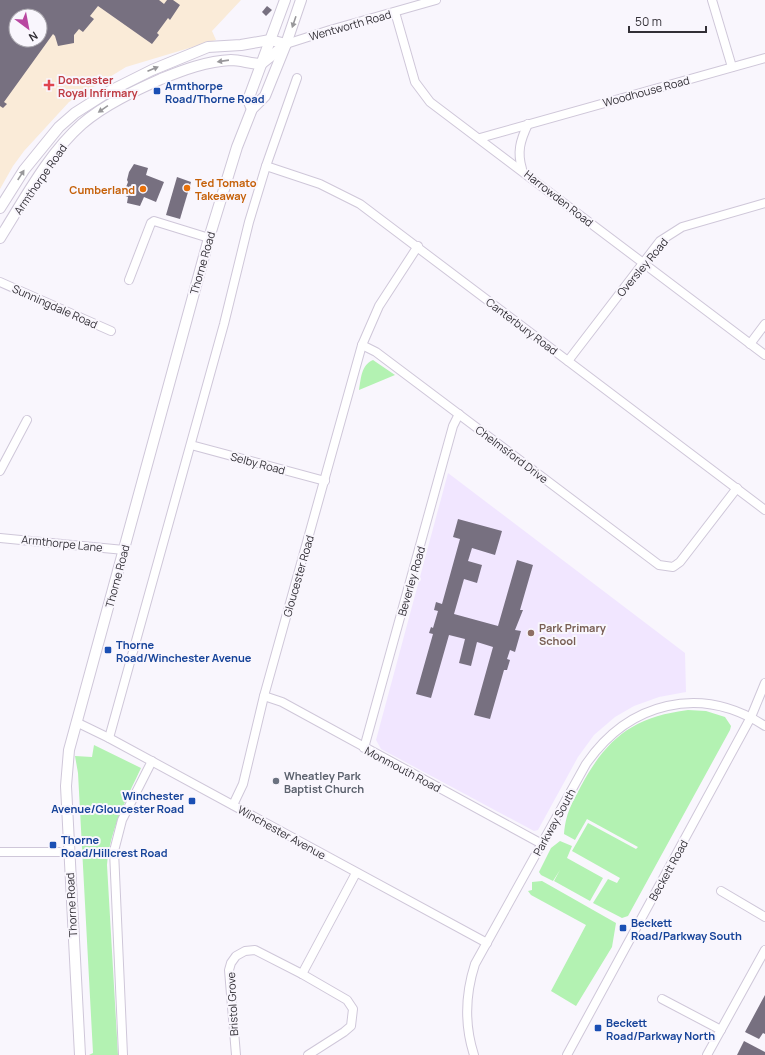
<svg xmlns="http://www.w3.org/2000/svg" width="765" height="1055" font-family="Manrope,sans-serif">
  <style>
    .built { fill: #f1e6ff }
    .medical { fill: #faebd8; fill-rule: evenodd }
    .green { fill: #b3f2b2 }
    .building { fill: #777080; fill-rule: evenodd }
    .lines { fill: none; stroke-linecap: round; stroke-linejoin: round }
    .minor-casing { stroke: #cfc7d9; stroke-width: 10 }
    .tertiary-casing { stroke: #cfc7d9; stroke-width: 12 }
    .minor { stroke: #fff; stroke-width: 8 }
    .tertiary { stroke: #fff; stroke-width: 10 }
    .oneway { fill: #98979a }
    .health-dot { fill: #e0444e; stroke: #f9f6fd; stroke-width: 1.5 }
    .transit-dot { fill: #1a4fb4; stroke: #f9f6fd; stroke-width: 1.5 }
    .food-dot { fill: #e8710a; stroke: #f9f6fd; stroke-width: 1.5 }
    .education-dot { fill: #8d6e63; stroke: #f9f6fd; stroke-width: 1.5 }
    .worship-dot { fill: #6b7280; stroke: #f9f6fd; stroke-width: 1.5 }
    .labels { text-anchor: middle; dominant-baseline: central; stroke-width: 4; stroke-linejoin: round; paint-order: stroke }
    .street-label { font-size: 11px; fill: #322f36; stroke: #f9f6fd }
    .health-label { font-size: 11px; font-weight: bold; fill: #be3a42; stroke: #f9f6fd; text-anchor: start }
    .transit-label { font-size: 11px; font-weight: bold; fill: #164399; stroke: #f9f6fd; text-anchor: start }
    .food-label { font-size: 11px; font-weight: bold; fill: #c56008; stroke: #f9f6fd; text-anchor: start }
    .education-label { font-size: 11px; font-weight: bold; fill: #785e54; stroke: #f9f6fd; text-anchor: start }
    .worship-label { font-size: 11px; font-weight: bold; fill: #5b616d; stroke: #f9f6fd; text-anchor: start }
  </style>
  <rect width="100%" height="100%" fill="#f9f6fd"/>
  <polygon class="built" points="448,473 685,653 686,692 659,697 634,706 615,717 594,735 578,757 538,830 534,831 381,749 376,740"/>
  <path class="medical" d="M 0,0 L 241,0 L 212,31 L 216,40 L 126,67 L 69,102 L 24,151 L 13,166 L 0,189 ZM 16,16 L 40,16 L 40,40 L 16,40 Z"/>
  <g class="green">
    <path d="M 373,360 L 395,375 L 359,390 C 361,379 361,365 373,360 Z"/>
    <path d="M 688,710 L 706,711 L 725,717 L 731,726 L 730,730 L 628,916 L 622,918 L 593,903 L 608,879 L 617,883 L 620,878 L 572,851 L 588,823 L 636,849 L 638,847 L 587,819 L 575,840 L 564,834 C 566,813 571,805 581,786 C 607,738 633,717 688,710 Z"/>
    <path d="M 94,745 L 141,768 C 126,800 110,830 107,865 L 118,1055 L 89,1055 L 93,1053 L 78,773 L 75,756 L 92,757 Z"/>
    <polygon points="560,841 572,846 567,858 603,878 590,901 554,881 560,870 553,881 541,875 539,872 551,848"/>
    <polygon points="542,881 616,923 612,947 576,1006 551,991 586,925 531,895 528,891 532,890 532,882"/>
  </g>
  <g class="building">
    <path d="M 0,0 L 159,0 L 164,4 L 167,0 L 173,0 L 180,5 L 170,20 L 168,18 L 157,33 L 159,35 L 152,44 L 98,6 L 90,16 L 94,19 L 83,32 L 79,29 L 74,35 L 74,43 L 58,46 L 55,36 L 53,34 L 4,102 L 7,104 L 3,108 L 0,106 ZM 16,16 L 40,16 L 40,40 L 16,40 Z"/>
    <polygon points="267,6 272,10 266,16 262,12"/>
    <polygon points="134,164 148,168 146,175 164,182 156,202 144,197 140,206 127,203 128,197 123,195 128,182 127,180 129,172"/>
    <polygon points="177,177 191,182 180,219 166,215"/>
    <polygon points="458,519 502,531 495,555 472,548 468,561 482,565 477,583 464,579 454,614 498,626 517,560 533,565 520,610 523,610 515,630 521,631 515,652 510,650 507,659 510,660 507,670 504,670 490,719 474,715 493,647 477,642 471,666 459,663 465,639 449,635 431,698 416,694 433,634 429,633 431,627 433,628 438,611 434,610 436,602 442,604 460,539 453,537"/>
    <polygon points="765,995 765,1034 763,1033 759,1039 745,1032"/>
    <polygon points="744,1041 765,1052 765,1055 737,1055"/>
  </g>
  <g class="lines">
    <g class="minor-casing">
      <g id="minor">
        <polyline points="712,0 732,67"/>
        <polyline points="395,12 415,82 430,102 765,355"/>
        <polyline points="286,44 330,30 436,0"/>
        <polyline points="480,138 765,58"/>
        <polyline points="266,166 320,184 360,204 765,510"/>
        <path d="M 522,169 C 517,152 520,141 528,124"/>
        <polyline points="418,246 379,306 362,345 376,352 659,565 673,567 680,562 737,488"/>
        <polyline points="129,280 151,223 154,221 209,238"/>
        <polyline points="0,282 111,331"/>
        <polyline points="750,344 765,324"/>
        <polyline points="568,361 660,241 682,227 765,203"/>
        <polyline points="191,445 325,481"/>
        <polyline points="0,471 27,420"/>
        <polyline points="0,538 124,550"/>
        <polyline points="264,696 282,702 542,844"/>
        <polyline points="76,722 109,738 487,943"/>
        <polyline points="109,738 224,324 249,222 266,166 297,78"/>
        <polyline points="364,748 453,426 459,414"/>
        <polyline points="233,805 243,784 264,696 362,345"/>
        <polyline points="0,852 68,852"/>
        <polyline points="721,891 765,917"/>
        <polyline points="302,974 356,873"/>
        <polyline points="662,999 721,1030"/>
        <polyline points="123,1055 114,851 122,820 152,761"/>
        <polyline points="236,1055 229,970 231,963 236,956 245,951 255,950 302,974 347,1000 353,1009 351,1026 344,1032 308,1055"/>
        <path d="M 474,1055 C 464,1024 465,995 475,964 L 586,764 C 629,702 700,684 765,726"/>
        <polyline points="567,1055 751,717 765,683"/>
        <polyline points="707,1055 765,950"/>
      </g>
    </g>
    <g class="tertiary-casing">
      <g id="tertiary">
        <polyline points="252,109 248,100 285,0"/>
        <polyline points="0,208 24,170 59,127 75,113 108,92 152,70 208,47 241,45 270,40 286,44"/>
        <path d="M 0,238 C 24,200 48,154 82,124 C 104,105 134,91 161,79 C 183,70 207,61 231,60 C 241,60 251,64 261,64 L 285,45"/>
        <polyline points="80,1055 66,786 69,750 209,238 237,147 252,109 265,96 286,44 301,0"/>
      </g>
    </g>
    <use href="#minor" class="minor"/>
    <use href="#tertiary" class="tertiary"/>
  </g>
  <defs><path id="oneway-solid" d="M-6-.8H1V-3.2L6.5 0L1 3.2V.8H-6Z"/></defs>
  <g class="oneway">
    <use href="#oneway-solid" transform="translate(294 22) rotate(109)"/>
    <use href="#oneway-solid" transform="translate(223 61) rotate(172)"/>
    <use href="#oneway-solid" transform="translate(153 69) rotate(-23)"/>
    <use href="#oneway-solid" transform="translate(103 109) rotate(145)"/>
    <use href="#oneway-solid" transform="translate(21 175) rotate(-57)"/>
  </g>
  <path class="health-dot" d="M47 79h4v4h4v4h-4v4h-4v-4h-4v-4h4z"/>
  <g class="transit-dot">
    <rect x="153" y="87" width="8" height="8" rx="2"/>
    <rect x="104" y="646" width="8" height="8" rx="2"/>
    <rect x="188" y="797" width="8" height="8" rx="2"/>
    <rect x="49" y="841" width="8" height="8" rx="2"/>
    <rect x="619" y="924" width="8" height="8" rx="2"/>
    <rect x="594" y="1024" width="8" height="8" rx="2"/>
  </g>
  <g class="food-dot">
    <circle cx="187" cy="188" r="4"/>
    <circle cx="143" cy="189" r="4"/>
  </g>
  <circle class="education-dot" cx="531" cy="633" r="4"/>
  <circle class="worship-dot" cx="276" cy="781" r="4"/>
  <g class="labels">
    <g class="street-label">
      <text transform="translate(350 25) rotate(-16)">Wentworth Road</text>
      <text transform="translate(646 91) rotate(-15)">Woodhouse Road</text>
      <text transform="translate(40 179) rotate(-55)">Armthorpe Road</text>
      <text transform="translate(559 198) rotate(38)">Harrowden Road</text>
      <text transform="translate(202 263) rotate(-74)">Thorne Road</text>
      <text transform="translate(642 267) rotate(-50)">Oversley Road</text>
      <text transform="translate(55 306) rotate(24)">Sunningdale Road</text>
      <text transform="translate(522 326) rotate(37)">Canterbury Road</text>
      <text transform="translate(512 454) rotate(37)">Chelmsford Drive</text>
      <text transform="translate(258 463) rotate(15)">Selby Road</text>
      <text transform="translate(62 543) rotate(6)">Armthorpe Lane</text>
      <text transform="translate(117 576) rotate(-75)">Thorne Road</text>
      <text transform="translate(298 576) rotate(-74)">Gloucester Road</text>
      <text transform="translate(411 581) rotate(-74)">Beverley Road</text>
      <text transform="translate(403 769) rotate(28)">Monmouth Road</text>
      <text transform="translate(554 822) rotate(-61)">Parkway South</text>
      <text transform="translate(282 832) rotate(29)">Winchester Avenue</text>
      <text transform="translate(668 870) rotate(-61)">Beckett Road</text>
      <text transform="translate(71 905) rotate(-93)">Thorne Road</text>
      <text transform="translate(232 1004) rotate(-93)">Bristol Grove</text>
    </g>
    <g class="health-label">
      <text x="58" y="79">Doncaster<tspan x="58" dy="13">Royal Infirmary</tspan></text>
    </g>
    <g class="transit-label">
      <text x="165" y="85">Armthorpe<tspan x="165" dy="13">Road/Thorne Road</tspan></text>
      <text x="116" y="644">Thorne<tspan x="116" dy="13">Road/Winchester Avenue</tspan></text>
      <text x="184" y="795" text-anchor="end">Winchester<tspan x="184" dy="13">Avenue/Gloucester Road</tspan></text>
      <text x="61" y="839">Thorne<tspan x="61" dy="13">Road/Hillcrest Road</tspan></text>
      <text x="631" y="922">Beckett<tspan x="631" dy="13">Road/Parkway South</tspan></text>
      <text x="606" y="1022">Beckett<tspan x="606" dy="13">Road/Parkway North</tspan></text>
    </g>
    <g class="food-label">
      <text x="195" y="182">Ted Tomato<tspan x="195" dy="13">Takeaway</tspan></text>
      <text x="135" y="189" text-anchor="end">Cumberland</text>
    </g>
    <g class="education-label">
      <text x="539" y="627">Park Primary<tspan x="539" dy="13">School</tspan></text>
    </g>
    <g class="worship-label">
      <text x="284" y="775">Wheatley Park<tspan x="284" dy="13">Baptist Church</tspan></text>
    </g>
  </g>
  <g transform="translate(28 28) rotate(148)"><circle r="19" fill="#f9f6fd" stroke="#a9a6ad"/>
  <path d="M0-3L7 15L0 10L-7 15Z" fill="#b947a1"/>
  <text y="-6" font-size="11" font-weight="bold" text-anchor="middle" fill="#322f36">N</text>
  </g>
  <path d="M629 26v6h77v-6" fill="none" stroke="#322f36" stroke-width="2"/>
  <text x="635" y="26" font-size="12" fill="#322f36" stroke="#f9f6fd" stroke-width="3" paint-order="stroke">50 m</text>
</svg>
